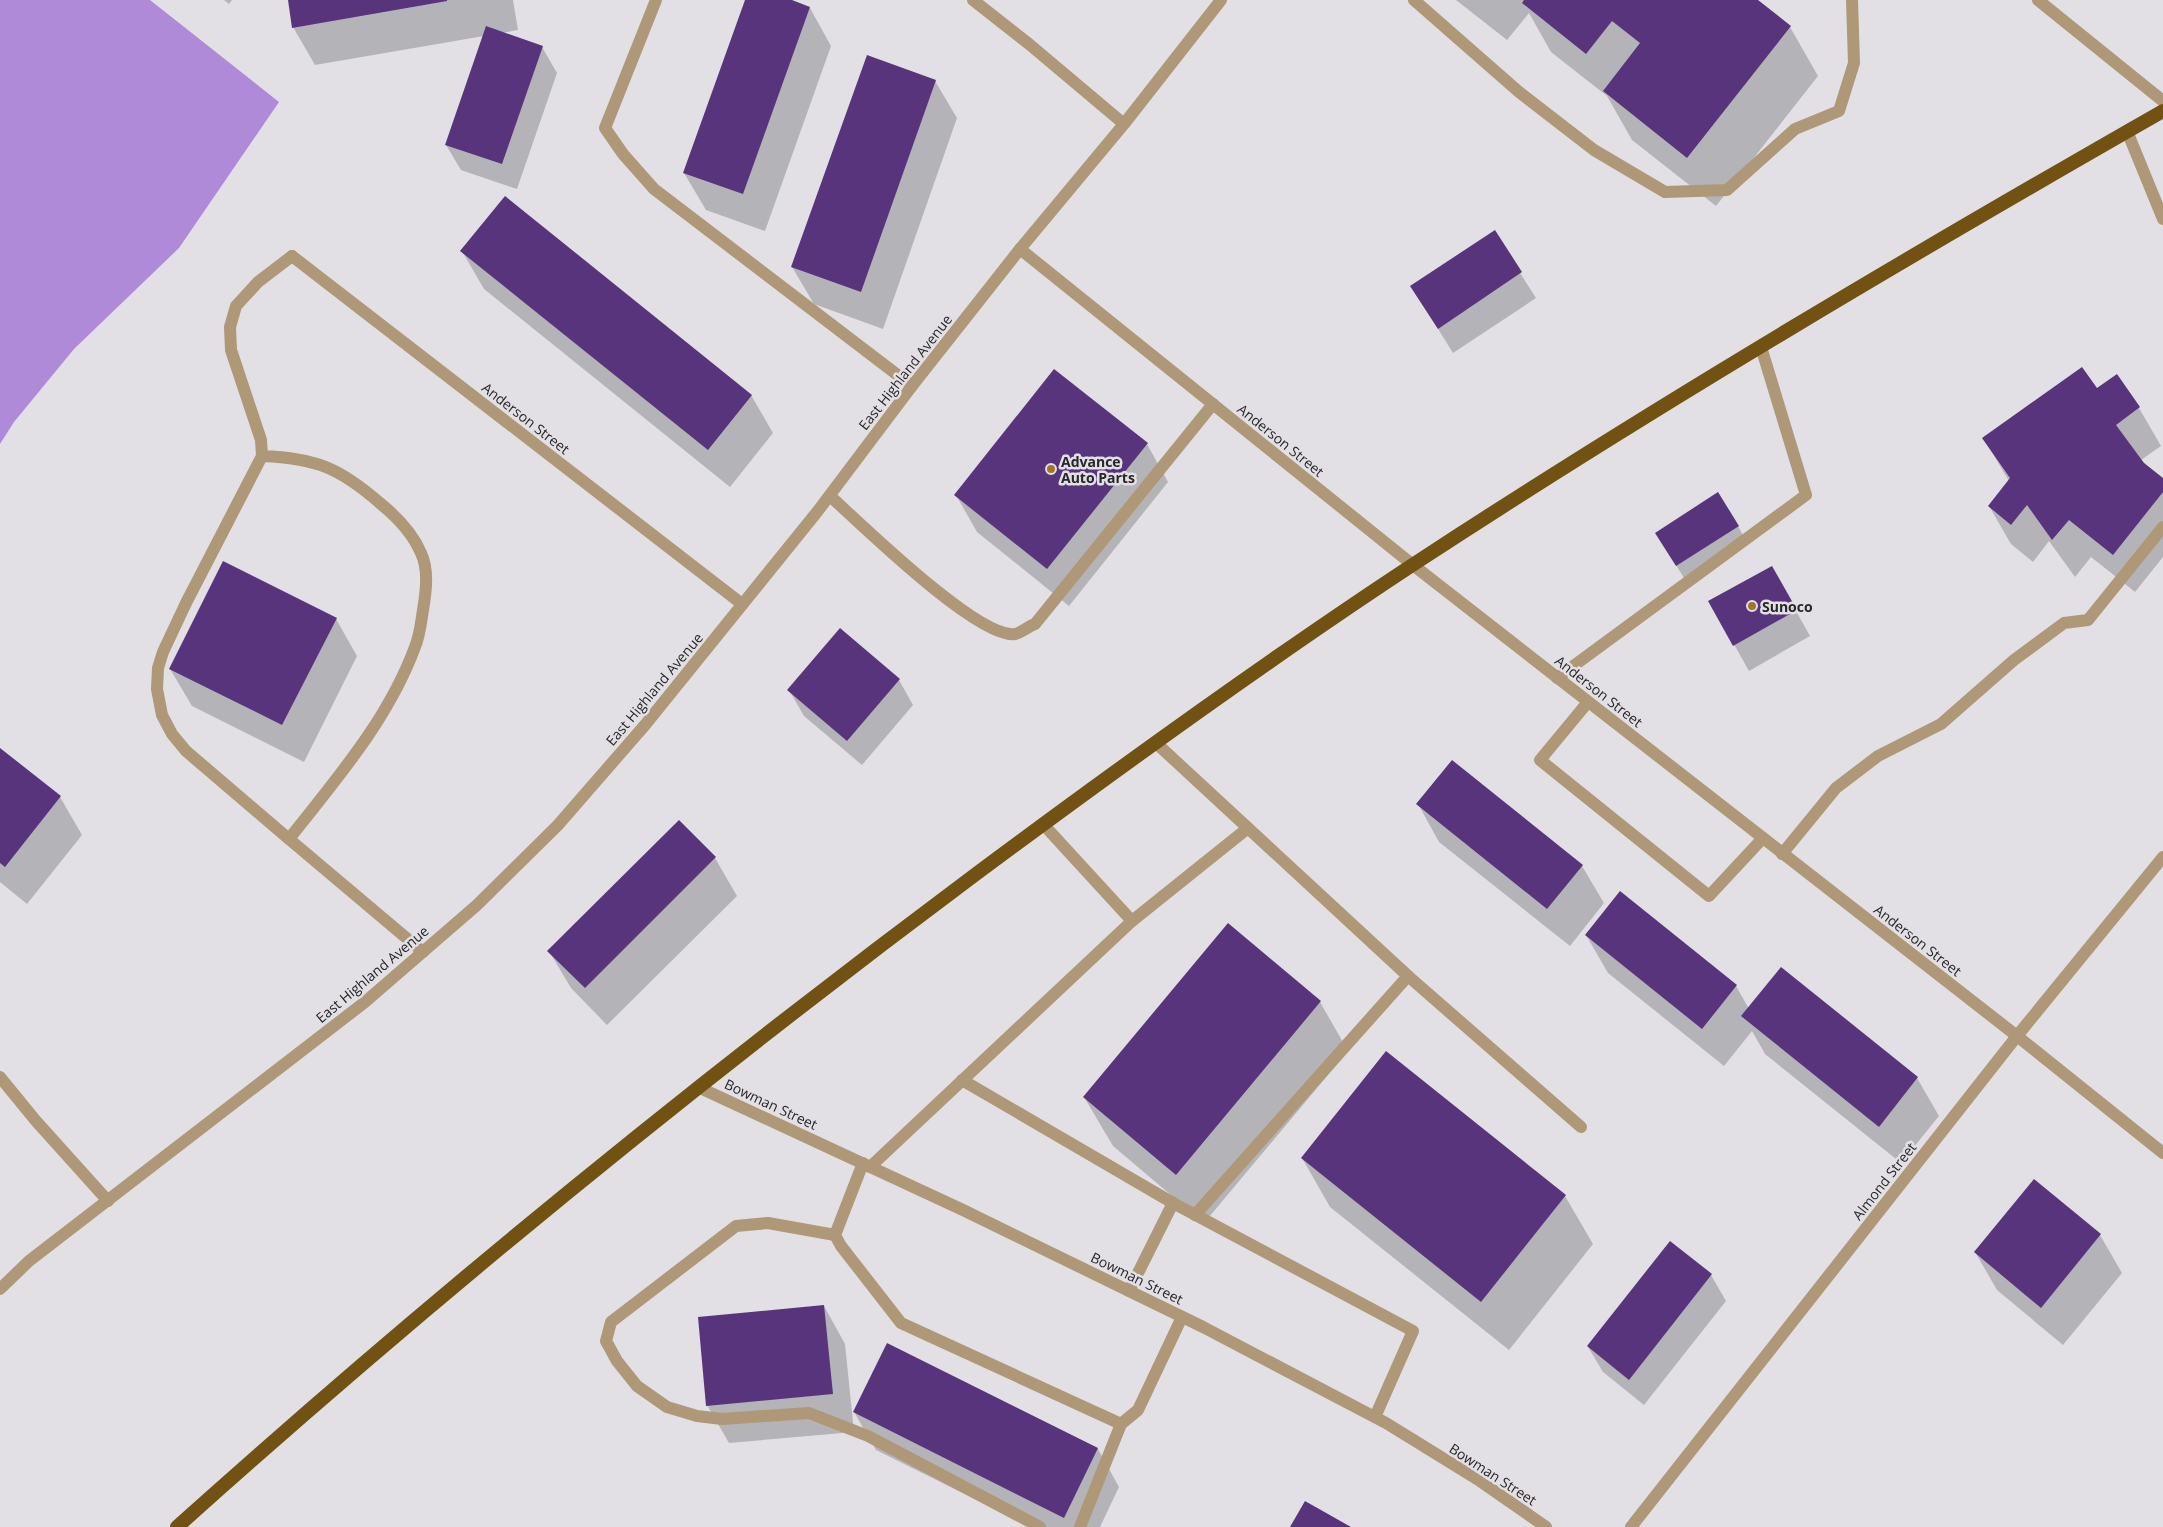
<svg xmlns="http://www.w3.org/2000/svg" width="2163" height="1527" font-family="'Open Sans',sans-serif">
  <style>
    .forest { fill: #ae8ad9 }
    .shadow { fill: #0003 }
    .building { fill: #57347b }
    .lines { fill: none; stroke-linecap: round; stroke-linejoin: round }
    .service { stroke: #ae9877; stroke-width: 12 }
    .minor { stroke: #ae9877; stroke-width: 12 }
    .trunk { stroke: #725212; stroke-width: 14 }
    .poi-dot { fill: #a27627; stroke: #e2e0e5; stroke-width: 2 }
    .labels { text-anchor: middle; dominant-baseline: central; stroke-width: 5; stroke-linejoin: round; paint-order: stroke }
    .street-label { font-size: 14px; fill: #272628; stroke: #e2e0e5 }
    .poi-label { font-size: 14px; font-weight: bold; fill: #272628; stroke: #e2e0e5; text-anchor: start }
  </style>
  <rect width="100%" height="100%" fill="#e2e0e5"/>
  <polygon class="forest" points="0,0 150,0 279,102 179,248 74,349 14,422 0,444"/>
  <g class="shadow">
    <polygon points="224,0 232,0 229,4"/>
    <polygon points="289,0 513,0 518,30 501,33 542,47 557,73 517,189 461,170 446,145 484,36 315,65 293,27"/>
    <polygon points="746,0 788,0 810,8 831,46 765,231 706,210 684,173"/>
    <polygon points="1456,0 1756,0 1790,27 1818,76 1716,206 1632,140 1607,96 1551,52 1529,13 1507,40"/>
    <polygon points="935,81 957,118 883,329 814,304 792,267"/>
    <polygon points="1494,232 1536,298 1453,353 1412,287"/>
    <polygon points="462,251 751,395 773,433 730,487 484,289"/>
    <polygon points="2116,376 2139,408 2161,446 2141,460 2163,480 2163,557 2135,592 2091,557 2075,577 2049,541 2033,562 2011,544 1989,506 2009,481 1984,439 2097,390"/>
    <polygon points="1147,444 1168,482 1069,606 977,532 956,495"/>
    <polygon points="1738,526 1745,539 1684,578 1664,546"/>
    <polygon points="1772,568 1810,636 1749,671 1710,602"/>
    <polygon points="336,619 357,656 304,762 192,706 170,669"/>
    <polygon points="899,680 913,705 862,765 804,716 789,690"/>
    <polygon points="0,750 60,797 82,835 27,904 0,882"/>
    <polygon points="1418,804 1582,866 1604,903 1570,946 1439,842"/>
    <polygon points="679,822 715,858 737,896 607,1025 571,988 549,951"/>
    <polygon points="1228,925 1320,1002 1348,1051 1204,1223 1113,1146 1084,1097"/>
    <polygon points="1586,935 1736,986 1749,1009 1781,969 1917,1078 1939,1116 1901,1163 1765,1054 1752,1031 1724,1066 1608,973"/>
    <polygon points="1302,1158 1565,1196 1593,1244 1509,1350 1330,1207"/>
    <polygon points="2100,1235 2122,1273 2063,1345 1997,1290 1975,1252"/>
    <polygon points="1711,1275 1726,1301 1644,1405 1603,1372 1588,1347"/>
    <polygon points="824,1306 845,1344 854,1432 729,1443 707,1405"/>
    <polygon points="888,1345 1098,1449 1119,1487 1100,1527 1031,1527 876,1450 854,1412"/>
  </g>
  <g class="building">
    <polygon points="288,0 447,0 447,1 292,28"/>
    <polygon points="745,0 792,0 810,7 743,194 683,173"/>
    <polygon points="1524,0 1758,0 1791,26 1687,158 1603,91 1640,43 1612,21 1586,54 1522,3"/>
    <polygon points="486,26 543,46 502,164 445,145"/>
    <polygon points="867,55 936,80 861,292 791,267"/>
    <polygon points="505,196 752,395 708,450 460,251"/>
    <polygon points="1495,230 1522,272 1438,329 1410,286"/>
    <polygon points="2082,367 2097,388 2117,374 2140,407 2116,425 2144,463 2163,478 2163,492 2113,555 2069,520 2052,540 2027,505 2011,525 1988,506 2010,478 1982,438"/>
    <polygon points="1054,369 1148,443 1047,569 954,495"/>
    <polygon points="1718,492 1739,526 1676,566 1655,533"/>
    <polygon points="223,561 337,618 282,725 169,669"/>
    <polygon points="1772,566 1797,610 1733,646 1708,601"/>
    <polygon points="840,628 900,679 847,741 787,690"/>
    <polygon points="0,748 61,796 5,867 0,863"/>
    <polygon points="1452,760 1583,865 1547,909 1416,804"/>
    <polygon points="679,820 716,857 585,988 547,951"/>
    <polygon points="1620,891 1737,985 1702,1029 1585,935"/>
    <polygon points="1228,923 1321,1001 1176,1175 1083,1097"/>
    <polygon points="1781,967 1918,1077 1879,1127 1741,1016"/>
    <polygon points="1386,1051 1566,1195 1481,1302 1301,1158"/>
    <polygon points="2034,1179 2101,1234 2041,1308 1974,1252"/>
    <polygon points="1670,1241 1712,1274 1629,1380 1587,1346"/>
    <polygon points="824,1305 833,1394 706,1406 698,1317"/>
    <polygon points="887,1343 1098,1448 1064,1518 853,1412"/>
    <polygon points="1305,1501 1351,1527 1290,1527"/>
  </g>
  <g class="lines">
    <g class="service">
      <polyline points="656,0 605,128 623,154 654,189 912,386"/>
      <polyline points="973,0 1029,44 1124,124"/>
      <polyline points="1414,0 1519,92 1594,150 1665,192 1727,190 1795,129 1839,111 1854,63 1852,0"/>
      <polyline points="2127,131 2163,219"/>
      <path d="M 262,456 L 186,603 L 163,652 L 158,668 L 157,689 L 162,715 L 172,734 L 186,751 L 289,839 C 337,778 388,720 415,647 C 420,635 421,622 423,610 C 426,592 429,570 421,553 C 413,534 397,517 381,504 C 340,468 316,458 262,456 L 261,440 L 231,350 L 230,327 L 236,306 L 258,282 L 292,256"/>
      <path d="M 830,496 C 860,523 978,639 1015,634 C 1021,633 1029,626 1035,624 L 1213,404"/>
      <polyline points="1557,678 1806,495 1761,347"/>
      <polyline points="1588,702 1540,760 1709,896 1763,838"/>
      <polyline points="1156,743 1408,976 1195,1215"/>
      <polyline points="289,839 423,952"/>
      <polyline points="1782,854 1836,788 1878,756 1941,724 2014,660 2064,623 2088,620 2163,527"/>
      <polyline points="1132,921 1248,828"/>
      <polyline points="1408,976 1581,1127"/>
      <polyline points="0,1077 36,1121 108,1201"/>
      <polyline points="962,1080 1173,1203 1129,1291"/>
      <polyline points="863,1163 835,1235 841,1246 901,1323 1121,1424 1138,1410 1182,1317"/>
      <polyline points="870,1167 1132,921 1043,824"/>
      <polyline points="1173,1203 1413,1331 1375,1417"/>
      <polyline points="835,1235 768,1223 736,1226 611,1322 606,1341 617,1361 637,1386 667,1407 697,1416 722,1419 809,1413 868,1436 1040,1527"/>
      <polyline points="1080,1527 1121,1424"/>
    </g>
    <g class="minor">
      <polyline points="2038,0 2163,101"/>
      <polyline points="1020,249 1413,565 2017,1036 2163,1153"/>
      <polyline points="292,256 742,604"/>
      <polyline points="698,1087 963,1210 1203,1327 1386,1423 1480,1481 1546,1527"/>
      <polyline points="0,1289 29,1261 365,1002 477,905 558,825 645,725 817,512 912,386 1020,249 1124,124 1221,0"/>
      <polyline points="1631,1527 2017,1036 2163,857"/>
    </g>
    <path class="trunk" d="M 177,1527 C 433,1297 700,1080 976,874 C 1120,767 1266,661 1417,562 C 1660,403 1911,255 2163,111"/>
  </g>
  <g class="poi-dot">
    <circle cx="1051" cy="469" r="5"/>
    <circle cx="1752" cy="606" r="5"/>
  </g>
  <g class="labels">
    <g class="street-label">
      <text transform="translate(905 372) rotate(-52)">East Highland Avenue</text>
      <text transform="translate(526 418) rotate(38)">Anderson Street</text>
      <text transform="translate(1281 440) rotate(39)">Anderson Street</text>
      <text transform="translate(654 689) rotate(-50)">East Highland Avenue</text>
      <text transform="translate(1599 691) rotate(38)">Anderson Street</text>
      <text transform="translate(1918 940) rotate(38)">Anderson Street</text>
      <text transform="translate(372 974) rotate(-40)">East Highland Avenue</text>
      <text transform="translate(771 1104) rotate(25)">Bowman Street</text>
      <text transform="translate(1884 1181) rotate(-52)">Almond Street</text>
      <text transform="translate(1137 1278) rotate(26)">Bowman Street</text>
      <text transform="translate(1493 1474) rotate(33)">Bowman Street</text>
    </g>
    <g class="poi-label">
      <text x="1061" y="461">Advance<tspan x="1061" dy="16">Auto Parts</tspan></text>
      <text x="1762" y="606">Sunoco</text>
    </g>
  </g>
</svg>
